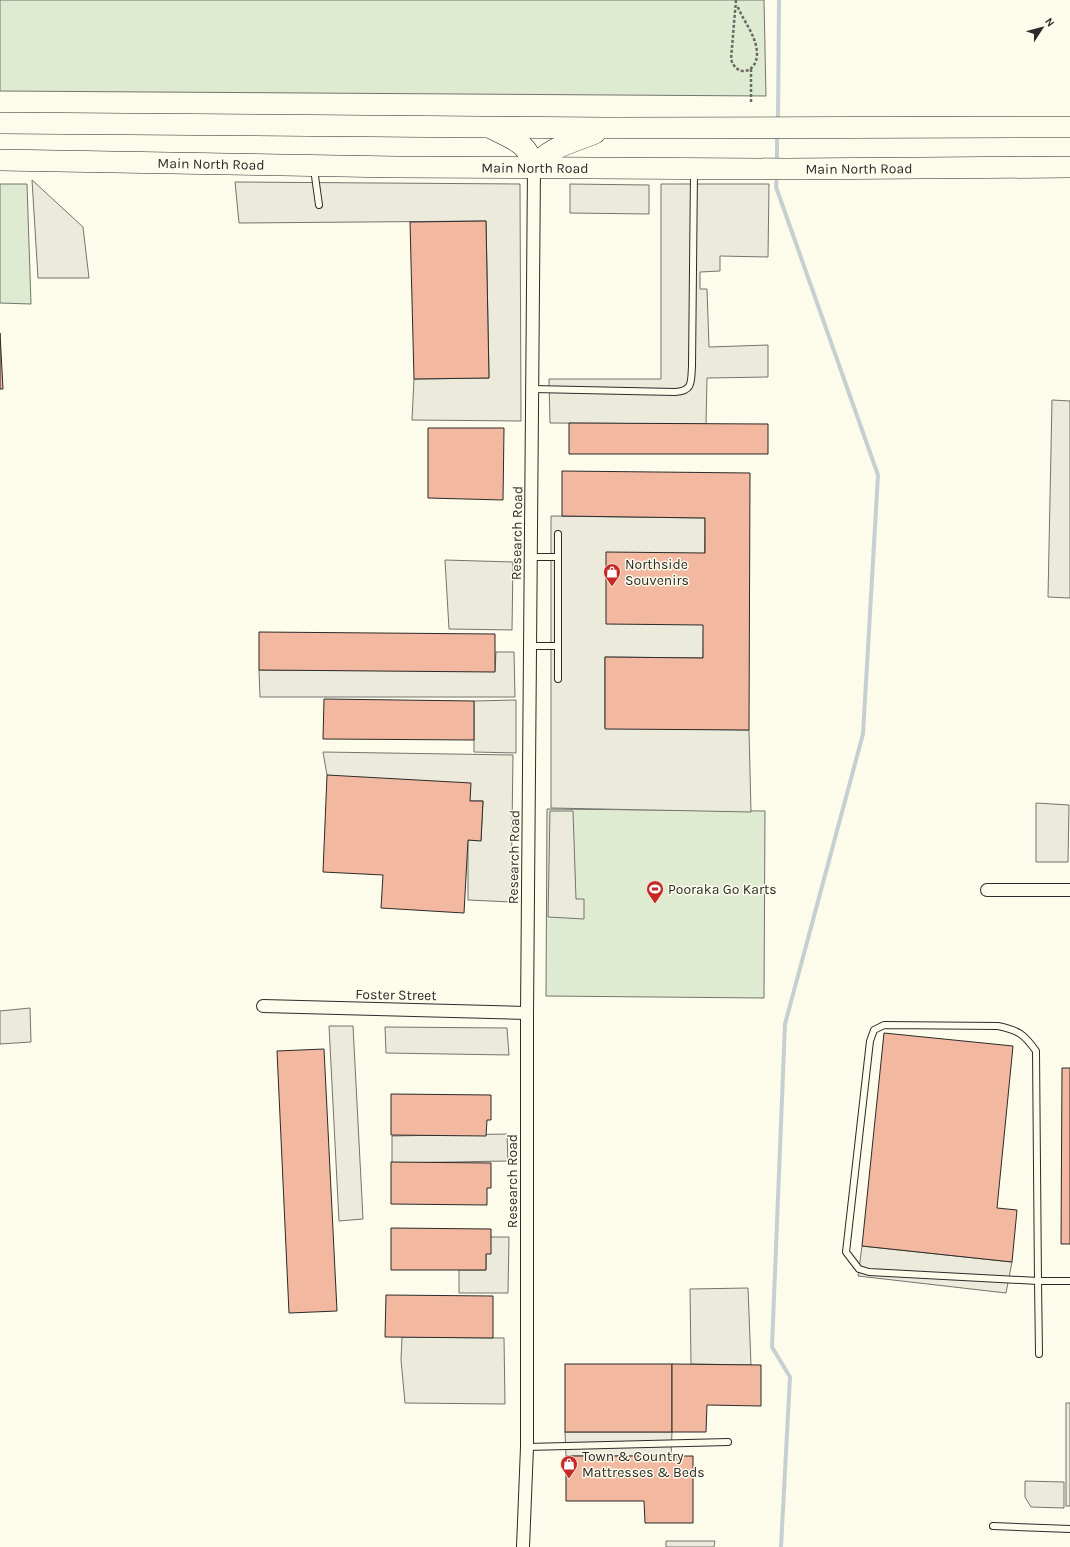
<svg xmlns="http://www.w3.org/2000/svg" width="1070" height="1547" font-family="Karla,sans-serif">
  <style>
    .green { fill: #deebd1; stroke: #74746e }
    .parking { fill: #eceadb; stroke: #74746e }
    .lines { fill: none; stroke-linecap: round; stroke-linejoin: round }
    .stream { stroke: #c7d0d0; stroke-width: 4 }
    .building { fill: #f2b8a0; stroke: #2b2b2b }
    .lane-casing { stroke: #2b2b2b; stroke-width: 8 }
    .street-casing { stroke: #2b2b2b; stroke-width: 14 }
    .highway-casing { stroke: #2b2b2b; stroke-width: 22 }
    .path { stroke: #6a6964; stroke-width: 2.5; stroke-dasharray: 3 2; stroke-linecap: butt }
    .lane { stroke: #fdfbea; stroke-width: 6 }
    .street { stroke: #fdfbea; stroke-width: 12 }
    .highway { stroke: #fdfbea; stroke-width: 21 }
    .labels { text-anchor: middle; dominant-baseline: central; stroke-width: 3; stroke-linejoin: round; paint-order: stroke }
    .street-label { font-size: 14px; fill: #2b2b2b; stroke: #fdfbea }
    .poi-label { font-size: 14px; fill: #2b2b2b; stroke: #fdfbea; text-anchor: start }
  </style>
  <rect width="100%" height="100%" fill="#fdfbea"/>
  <g class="green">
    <polygon points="0,0 764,0 766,96 0,91"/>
    <polygon points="0,184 27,184 31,304 0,303"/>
    <polygon points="547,809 765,811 764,998 546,996"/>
  </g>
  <g class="parking">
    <polygon points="32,180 83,227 89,278 38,278"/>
    <polygon points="235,182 520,184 521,421 412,420 414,379 489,378 486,221 239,223"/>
    <polygon points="570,184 649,185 649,214 570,213"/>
    <polygon points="661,184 769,184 768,257 720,256 720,271 700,272 700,289 707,289 709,347 768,345 768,377 707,378 706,424 550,423 549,379 661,379"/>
    <polygon points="1052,400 1070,401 1070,598 1048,597"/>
    <polygon points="551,516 705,518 703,658 605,657 605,728 749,730 751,812 551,808"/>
    <polygon points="445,560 513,562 512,630 449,629"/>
    <polygon points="496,652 514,652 515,697 260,697 259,670 495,671"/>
    <polygon points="516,700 516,753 474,752 474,701"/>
    <polygon points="323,752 513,755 511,902 468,900 468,840 481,840 483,801 470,801 327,775"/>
    <polygon points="1036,803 1069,805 1068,862 1036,862"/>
    <polygon points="550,811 573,811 576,899 584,899 584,919 548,917"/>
    <polygon points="30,1008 31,1042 0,1044 0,1011"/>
    <polygon points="329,1026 353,1026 363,1219 339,1221"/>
    <polygon points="385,1027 507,1028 509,1055 386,1053"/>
    <polygon points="507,1134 508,1161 392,1163 392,1136"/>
    <polygon points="491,1237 509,1237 508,1293 459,1293 459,1270 486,1270 486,1254"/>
    <polygon points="862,1246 1012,1262 1006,1293 858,1276"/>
    <polygon points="748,1288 751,1365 691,1364 690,1289"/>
    <polygon points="402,1337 504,1338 505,1404 405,1403 401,1360"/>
    <rect x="1066" y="1403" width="4" height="103"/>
    <polygon points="565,1432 672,1432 671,1456 566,1456"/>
    <polygon points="1025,1481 1064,1482 1064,1508 1031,1507 1025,1497"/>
    <polygon points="666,1541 715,1541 714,1547 666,1547"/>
  </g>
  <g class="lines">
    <g class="stream">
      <polyline points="778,122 779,0"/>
      <polyline points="777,164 777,134"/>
      <polyline points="777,174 776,187 878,475 863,734 785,1024 772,1347 790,1377 781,1547"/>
    </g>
  </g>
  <g class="building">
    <polygon points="486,221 489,378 414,379 410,222"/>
    <polygon points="0,333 3,389 0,389"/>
    <polygon points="569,423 768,424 768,454 569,454"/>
    <polygon points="428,428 504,428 503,500 428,498"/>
    <polygon points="562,471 750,473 749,730 605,729 605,657 703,658 703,625 606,624 606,552 705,553 705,518 562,516"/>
    <polygon points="259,632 495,634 495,672 259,670"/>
    <polygon points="324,699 474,701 474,740 323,739"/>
    <polygon points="327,775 471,783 470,801 483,801 481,841 468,840 464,913 381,908 383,875 323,872"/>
    <polygon points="884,1033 1013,1046 997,1208 1017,1210 1012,1262 862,1246"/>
    <polygon points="324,1049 337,1311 289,1313 277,1051"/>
    <polygon points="1062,1068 1070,1068 1070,1244 1061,1244"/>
    <polygon points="391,1094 491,1095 491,1120 487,1120 486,1136 391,1135"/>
    <polygon points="391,1162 491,1163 491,1188 487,1188 487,1205 391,1204"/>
    <polygon points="391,1228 491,1229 491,1254 486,1254 486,1270 391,1270"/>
    <polygon points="386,1295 493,1296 493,1338 385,1337"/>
    <rect x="565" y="1364" width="107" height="68"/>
    <polygon points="672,1364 761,1365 761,1406 707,1405 706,1432 672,1432"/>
    <polygon points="566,1456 693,1456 693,1523 645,1523 644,1501 566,1501"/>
  </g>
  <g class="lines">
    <g class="lane-casing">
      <g id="lane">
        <polyline points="314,169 319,205"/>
        <path d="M 533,389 L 675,392 C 693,391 691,382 692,366 L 694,172"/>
        <polyline points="558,534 558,679"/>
        <polyline points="532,557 558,557"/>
        <polyline points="531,646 558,646"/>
        <path d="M 884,1025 L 998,1026 C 1018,1030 1024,1034 1036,1051 L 1038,1281 L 869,1272 L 859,1269 L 846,1252 L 870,1041 L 874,1030 Z"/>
        <polyline points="1039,1354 1038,1281 1070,1281"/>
        <polyline points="527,1447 728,1442"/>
        <polyline points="993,1526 1070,1529"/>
      </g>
    </g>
    <g class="street-casing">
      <g id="street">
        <polyline points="987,890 1070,890"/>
        <polyline points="263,1006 527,1013"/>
        <polyline points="523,1547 527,1447 527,1013 534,167"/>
      </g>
    </g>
    <g class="highway-casing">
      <g id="highway">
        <polyline points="0,123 607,128 1070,127"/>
        <path d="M 493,129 C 514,140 527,142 534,167"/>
        <path id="s1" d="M 0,160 L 396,167 L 787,169 L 1070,167"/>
        <path d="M 534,167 C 550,146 572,143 595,133"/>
      </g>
    </g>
    <g class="path">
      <path d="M 736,0 L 731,59 C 737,79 757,72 757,54 C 757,36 743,21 737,5"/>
      <polyline points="751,69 751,102"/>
    </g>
    <use href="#lane" class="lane"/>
    <use href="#street" class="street"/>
    <use href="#highway" class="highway"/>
  </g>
  <defs>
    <g id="shop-pin" transform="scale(0.9)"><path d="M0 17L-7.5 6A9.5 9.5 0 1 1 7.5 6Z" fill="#c62828" stroke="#fdfbea"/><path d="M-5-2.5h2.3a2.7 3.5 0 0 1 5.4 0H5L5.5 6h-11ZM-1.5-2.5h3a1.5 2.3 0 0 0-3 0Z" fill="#fff"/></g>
    <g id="stadium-pin" transform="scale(0.9)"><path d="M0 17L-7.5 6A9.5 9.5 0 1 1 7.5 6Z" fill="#c62828" stroke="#fdfbea"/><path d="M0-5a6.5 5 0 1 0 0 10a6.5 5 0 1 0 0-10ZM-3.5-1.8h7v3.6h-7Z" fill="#fff"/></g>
  </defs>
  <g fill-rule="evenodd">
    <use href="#shop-pin" x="612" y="572"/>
    <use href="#stadium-pin" x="655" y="889"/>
    <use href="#shop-pin" x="569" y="1464"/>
  </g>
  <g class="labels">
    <g class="street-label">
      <text stroke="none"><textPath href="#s1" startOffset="211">Main North Road</textPath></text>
      <text stroke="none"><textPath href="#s1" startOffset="535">Main North Road</textPath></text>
      <text stroke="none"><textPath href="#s1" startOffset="859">Main North Road</textPath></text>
      <text transform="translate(517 533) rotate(-89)">Research Road</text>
      <text transform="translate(514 857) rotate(-89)">Research Road</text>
      <text transform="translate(396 995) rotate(1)">Foster Street</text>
      <text transform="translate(512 1181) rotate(-90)">Research Road</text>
    </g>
    <g class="poi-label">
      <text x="625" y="564">Northside<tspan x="625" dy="16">Souvenirs</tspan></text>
      <text x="668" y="889">Pooraka Go Karts</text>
      <text x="582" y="1456">Town &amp; Country<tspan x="582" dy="16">Mattresses &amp; Beds</tspan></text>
    </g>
  </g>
  <g transform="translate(1042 28) rotate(54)" stroke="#fdfbea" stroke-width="3" paint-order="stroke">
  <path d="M0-3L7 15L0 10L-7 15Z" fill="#2b2b2b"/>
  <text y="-6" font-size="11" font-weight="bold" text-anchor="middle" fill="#2b2b2b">N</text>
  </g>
</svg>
